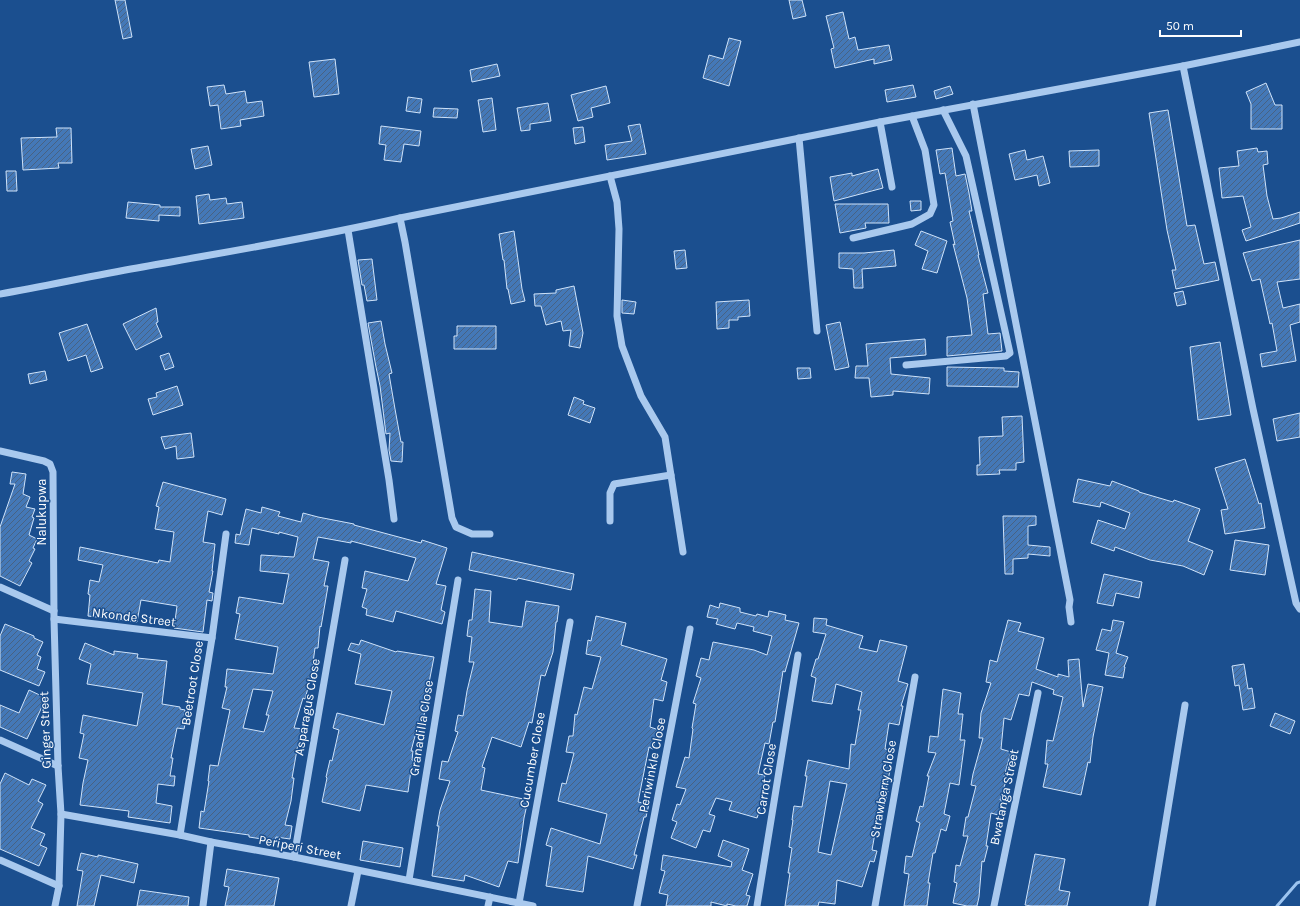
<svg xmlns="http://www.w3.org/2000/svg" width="1300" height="906" font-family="Karla,sans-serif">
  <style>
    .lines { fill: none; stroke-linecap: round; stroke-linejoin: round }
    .stream { stroke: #9cc4f0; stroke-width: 3 }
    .building { fill: url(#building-hatch); stroke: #cfe3fa; fill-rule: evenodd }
    .minor { stroke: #a9c9ee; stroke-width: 7 }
    .labels { text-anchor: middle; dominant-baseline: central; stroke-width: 3; stroke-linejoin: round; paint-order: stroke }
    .street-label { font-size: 13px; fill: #fff; stroke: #1b4f8f }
  </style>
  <defs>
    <pattern id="building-hatch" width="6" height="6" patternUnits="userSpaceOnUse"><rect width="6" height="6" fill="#4478b7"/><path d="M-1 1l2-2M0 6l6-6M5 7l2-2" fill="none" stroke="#486282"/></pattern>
  </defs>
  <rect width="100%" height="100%" fill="#1b4f8f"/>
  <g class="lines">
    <polyline class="stream" points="1277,906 1297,883 1300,882"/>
  </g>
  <g class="building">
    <polygon points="115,0 125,0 132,37 123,39"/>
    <polygon points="789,0 802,0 806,16 793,19"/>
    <polygon points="843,12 849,39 855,37 858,50 889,45 892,60 874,64 874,59 835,68 831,49 834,48 826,16"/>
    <polygon points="729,38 741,41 729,86 703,78 709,55 723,59"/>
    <polygon points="335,59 339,94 314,97 309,62"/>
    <polygon points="497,64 500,76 472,82 470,70"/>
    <polygon points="1266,83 1275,105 1282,105 1282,129 1251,129 1251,104 1246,92"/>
    <polygon points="224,85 226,94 245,91 247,103 262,101 264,116 240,120 241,126 221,129 218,105 210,106 207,87"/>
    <polygon points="913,85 916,97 887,102 885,90"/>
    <polygon points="606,86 610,103 591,108 593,117 578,121 571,95"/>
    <polygon points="950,86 953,94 936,99 934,91"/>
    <polygon points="408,97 422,99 420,113 406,111"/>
    <polygon points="492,98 496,130 483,132 478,100"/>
    <polygon points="548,103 551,121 530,124 530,130 521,131 517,108"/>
    <polygon points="434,108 458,109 457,118 433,117"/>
    <polygon points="1168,110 1187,226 1195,225 1204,264 1215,262 1219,280 1176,289 1172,270 1176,270 1167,230 1149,113"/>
    <polygon points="640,124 646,154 607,160 605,145 632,141 628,126"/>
    <polygon points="381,126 421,131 419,146 404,144 401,162 384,160 386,145 379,144"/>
    <polygon points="583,127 585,142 575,144 573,128"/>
    <polygon points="56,128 71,128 72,163 58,163 59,168 23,170 21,138 57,137"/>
    <polygon points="208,146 212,165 195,169 191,149"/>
    <polygon points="952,148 956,176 965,174 969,193 972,211 969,211 979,255 978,255 988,293 983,294 988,334 1000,333 1002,351 947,356 947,337 972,335 967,298 953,244 955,245 950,222 953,221 945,173 940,174 936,150"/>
    <polygon points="1257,148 1258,152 1267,151 1268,164 1263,165 1267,196 1273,219 1281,218 1300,212 1300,223 1246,241 1242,230 1251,227 1243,196 1222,198 1219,168 1239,166 1237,151"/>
    <polygon points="1025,150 1027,160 1043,156 1050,183 1039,186 1037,175 1015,180 1009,154"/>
    <polygon points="1099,150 1099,166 1070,167 1069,151"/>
    <polygon points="878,169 883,188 834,201 830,177 852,173 852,176"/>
    <polygon points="6,171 16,171 17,191 7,191"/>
    <polygon points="209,194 210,200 226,198 227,204 242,202 244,218 199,224 196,196"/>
    <polygon points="910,201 921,201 921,210 911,211"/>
    <polygon points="128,202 160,205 160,207 180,207 180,216 159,215 159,221 126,218"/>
    <polygon points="835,204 888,204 889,223 865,223 866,228 840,233"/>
    <polygon points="514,231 522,289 525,301 511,304 508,289 507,289 504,260 503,260 499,234"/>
    <polygon points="921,231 947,241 937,273 922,269 928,251 915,245"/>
    <polygon points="1300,240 1300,279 1277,282 1283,308 1300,304 1300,322 1290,325 1296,361 1262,367 1260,354 1277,351 1272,323 1270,324 1260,279 1252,281 1243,253"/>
    <polygon points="685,250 687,268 676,269 674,251"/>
    <polygon points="894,250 896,266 862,269 863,288 854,288 853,269 839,268 839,253 864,253"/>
    <polygon points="372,259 377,300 367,301 364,285 362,285 358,260"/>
    <polygon points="574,286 583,333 580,348 569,346 571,330 563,331 561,321 546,325 541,306 535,306 534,294 556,293 556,290"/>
    <polygon points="1183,291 1186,304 1177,306 1174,293"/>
    <polygon points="622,300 636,302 634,314 622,313"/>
    <polygon points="749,300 750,316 738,317 738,320 729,320 729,328 717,329 716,302"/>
    <polygon points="156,308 158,322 156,323 162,337 136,350 123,324"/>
    <polygon points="381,321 385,344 392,373 389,374 395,409 401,442 403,442 402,462 391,461 389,450 390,433 386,434 380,386 376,367 368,323"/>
    <polygon points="840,322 849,367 835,370 826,325"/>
    <polygon points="87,324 103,368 91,372 86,355 68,361 59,333"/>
    <polygon points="457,326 496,326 496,349 454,349 454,336 457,336"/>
    <polygon points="925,339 926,355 890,358 891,374 930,378 929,394 893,391 893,395 871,397 869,378 855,378 856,366 868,366 866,344"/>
    <polygon points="1220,342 1231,415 1198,420 1190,347"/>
    <polygon points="169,353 174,367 165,370 160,356"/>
    <polygon points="947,367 1004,368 1004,371 1019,372 1018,387 947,386"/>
    <polygon points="797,368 810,368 811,378 798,379"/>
    <polygon points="45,371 47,380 30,384 28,374"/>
    <polygon points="177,386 183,405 153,415 148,399 157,397 156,393"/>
    <polygon points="574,397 584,401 583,404 595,408 590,423 568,415"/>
    <polygon points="1300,413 1300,437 1277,441 1273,419"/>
    <polygon points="1022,416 1024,462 1016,463 1016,470 999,470 1000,474 977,475 977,465 980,465 979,437 1003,436 1002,417"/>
    <polygon points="191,433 194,457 177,459 176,446 165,449 161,437"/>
    <polygon points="1245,459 1259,504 1261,503 1265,528 1225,534 1221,510 1228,509 1215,468"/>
    <polygon points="12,472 26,474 23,494 30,497 26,507 35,509 32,517 34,518 29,535 37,539 33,548 35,549 29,561 32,563 20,586 0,576 0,527 15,484 10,484"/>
    <polygon points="1078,479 1110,486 1112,481 1139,491 1139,492 1173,502 1174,500 1200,509 1188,541 1213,551 1204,575 1183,566 1150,560 1115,547 1114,551 1091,543 1098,520 1125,529 1130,513 1101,502 1100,507 1073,502"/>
    <polygon points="163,482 226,499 222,515 208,511 203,542 215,544 212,571 213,571 209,592 213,593 212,601 207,600 203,632 174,628 177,606 141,600 137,622 88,616 90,595 88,594 90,580 99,582 103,565 78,560 80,547 158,563 159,560 170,562 174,532 155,529 159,507 156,506"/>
    <path d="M 262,507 L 280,512 L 278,516 L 301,522 L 303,513 L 318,517 L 354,524 L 354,525 L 421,543 L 422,540 L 447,548 L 436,584 L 446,586 L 441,610 L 445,612 L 442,624 L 396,611 L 393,622 L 366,615 L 367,609 L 362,607 L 367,589 L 362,588 L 365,571 L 408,581 L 416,558 L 351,541 L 351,543 L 318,537 L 313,559 L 329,562 L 324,586 L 328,586 L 321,627 L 320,626 L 318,648 L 315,648 L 311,677 L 305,699 L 303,698 L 294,728 L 305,729 L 303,745 L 298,744 L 292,778 L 294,778 L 291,801 L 285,825 L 292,826 L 290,839 L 276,837 L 275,841 L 249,837 L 249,835 L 199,828 L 201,811 L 204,812 L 209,781 L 208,781 L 210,765 L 218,766 L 230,710 L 222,708 L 227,687 L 225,687 L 227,669 L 273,674 L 278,647 L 235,639 L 240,614 L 236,613 L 239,597 L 283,604 L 289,574 L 260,571 L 261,555 L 294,557 L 298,537 L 279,532 L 279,534 L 252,528 L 249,545 L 235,543 L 236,534 L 240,535 L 246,509 L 261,513 ZM 253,689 L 273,691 L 266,715 L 269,715 L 264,732 L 243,728 Z"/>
    <polygon points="1003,516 1036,516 1036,525 1028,526 1028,545 1050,547 1050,556 1028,554 1028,558 1013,559 1013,574 1005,574"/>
    <polygon points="1235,540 1269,545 1265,575 1230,570"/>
    <polygon points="472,552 574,574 571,590 518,578 517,580 469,570"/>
    <polygon points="1104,574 1142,582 1139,598 1116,593 1113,606 1097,603"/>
    <polygon points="475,589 491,591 489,622 522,627 526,601 559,606 557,622 556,622 553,652 545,676 541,675 532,723 529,722 521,747 492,737 482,767 485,768 481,790 528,800 524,818 518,863 508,861 499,887 465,875 464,881 432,876 439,826 437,826 440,810 450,781 439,779 442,761 448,762 458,732 455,731 458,715 463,716 467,691 474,662 469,662 472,637 467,636 469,620 472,620"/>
    <polygon points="720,603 740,608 740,612 756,616 757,614 768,617 769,611 786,615 785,620 799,623 785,672 783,671 775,722 773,722 769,744 765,743 758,774 765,775 760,804 762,804 757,818 729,810 732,802 716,798 709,814 715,816 710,832 703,830 696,848 671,838 677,822 672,820 677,804 680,805 686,789 676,787 685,757 689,758 693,729 692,728 696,704 693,703 701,678 696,676 701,658 709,660 713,642 754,650 767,655 772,636 753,631 754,627 737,623 735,629 716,624 718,619 707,617 710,605 719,608"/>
    <polygon points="596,616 626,623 621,645 667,659 661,680 667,682 663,701 654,699 650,727 659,730 653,749 649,747 638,802 649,804 646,817 644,817 634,855 637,855 633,869 588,856 583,892 546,886 552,847 546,845 551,828 600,844 607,814 558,801 562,783 566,784 574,753 566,752 569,736 573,736 575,714 577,715 584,687 592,689 601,657 586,654 588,640 591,641"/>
    <path d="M 814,618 L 827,619 L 826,625 L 863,636 L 859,648 L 877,652 L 880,640 L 907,646 L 898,681 L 908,684 L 901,706 L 903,706 L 899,725 L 889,723 L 885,749 L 894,751 L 886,790 L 888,791 L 881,816 L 878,816 L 872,850 L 877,851 L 874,862 L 870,861 L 862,887 L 837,880 L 835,904 L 819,902 L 818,906 L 785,906 L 790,873 L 788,873 L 792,848 L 789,847 L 793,820 L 792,820 L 794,806 L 802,807 L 807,776 L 805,776 L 808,760 L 849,769 L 851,744 L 855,745 L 861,710 L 858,710 L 862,692 L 836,684 L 832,704 L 812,701 L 816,678 L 811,676 L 816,659 L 818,659 L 826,634 L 813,632 ZM 830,781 L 847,784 L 831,855 L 818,852 Z"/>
    <polygon points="1008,620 1021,623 1018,631 1044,638 1036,669 1058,677 1058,674 1069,677 1068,660 1079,659 1083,707 1088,684 1103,687 1093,737 1090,763 1088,762 1081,795 1043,787 1048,764 1045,764 1047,740 1053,741 1063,697 1053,694 1054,690 1032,682 1029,696 1019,694 1011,720 1004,718 1001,749 1011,752 1004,777 1007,778 1000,800 1002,800 998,815 991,813 986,846 988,846 984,862 982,861 979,897 977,906 967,906 953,903 957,883 954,882 956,865 960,866 968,836 963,836 966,817 968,817 976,786 971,785 973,774 983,738 979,738 981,713 991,683 986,682 990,660 997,662"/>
    <polygon points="1113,620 1124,622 1116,653 1128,657 1124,667 1125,667 1123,678 1105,675 1109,653 1096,650 1102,629 1111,631"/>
    <polygon points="5,624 34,636 34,638 43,642 37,655 41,657 37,669 45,672 39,686 0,670 0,636"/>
    <polygon points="361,640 396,652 397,651 434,657 428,688 431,689 421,726 418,725 411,751 413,751 412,760 415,761 414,770 411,770 408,792 366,785 360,811 322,802 327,778 326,777 330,760 332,761 339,730 333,728 337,713 384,725 392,691 355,684 361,654 348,650 351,643 359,645"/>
    <polygon points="85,643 114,655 114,651 138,654 137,658 167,661 162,704 180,707 180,709 185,710 184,715 187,715 184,729 177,728 171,758 173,758 170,776 175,776 174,786 158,784 156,803 172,806 170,823 128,817 129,811 80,805 83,783 88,760 79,758 84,734 80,733 83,715 137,726 143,693 87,684 91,664 79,659"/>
    <polygon points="1244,664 1248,689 1252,688 1255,708 1243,710 1239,685 1235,686 1232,666"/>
    <polygon points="943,689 961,693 958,714 963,714 960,740 965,740 959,785 950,783 944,814 950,816 946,831 941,829 935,853 933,853 928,883 930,883 927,906 904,906 909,874 904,873 906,856 912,857 920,823 916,821 920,806 923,807 929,776 927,776 936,753 928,752 930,736 938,737"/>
    <polygon points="29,690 46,698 27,739 0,727 0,705 19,713"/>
    <polygon points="1275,713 1295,721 1290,734 1270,726"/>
    <polygon points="5,773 29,785 32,779 46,785 38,801 43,804 31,828 45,834 40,845 47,848 39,866 0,849 0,784"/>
    <polygon points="723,840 749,849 742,870 753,874 746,895 750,896 747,906 736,906 727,904 727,906 711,902 711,906 666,906 668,895 659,893 665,871 661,870 663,855 731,867 732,862 718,856"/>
    <polygon points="363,841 403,848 400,867 360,860"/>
    <polygon points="81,853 98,857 98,855 138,864 134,883 101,875 94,906 77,906 83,871 77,870"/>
    <polygon points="1035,854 1065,859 1059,890 1070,892 1067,906 1031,906 1025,905"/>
    <polygon points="227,869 279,878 274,906 225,906 229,887 224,886"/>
    <polygon points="140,890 189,897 188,906 137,906"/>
  </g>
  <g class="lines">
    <g class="minor">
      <polyline points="1183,66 1253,409 1296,603 1300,609"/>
      <polyline points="973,104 1070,600 1069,607 1071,622"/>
      <polyline points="880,122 892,187"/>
      <polyline points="799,138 817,331"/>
      <polyline points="610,176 617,202 619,229 617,316 622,346 641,396 665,437 683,552"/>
      <polyline points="400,218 405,242 452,518 456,527 472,534 490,534"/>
      <polyline points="348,230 389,480 394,519"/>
      <polyline points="853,238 912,224 930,214 934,205 925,150 912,116"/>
      <path d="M 0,294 C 46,286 91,276 137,268 C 225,252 313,238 400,218 L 880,122 L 1183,66 L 1300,42"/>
      <polyline points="906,365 1006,356 1010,353 966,156 943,110"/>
      <polyline points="0,451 44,461 50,464 53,472 54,619 58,766 61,814 59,886 55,906"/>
      <polyline points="610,521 610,493 614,484 671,475"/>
      <polyline points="0,587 54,611"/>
      <polyline points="54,619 212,638"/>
      <polyline points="0,740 58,766"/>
      <polyline points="61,814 180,835 211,842 294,857 533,906"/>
      <polyline points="180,835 212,638 226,534"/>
      <polyline points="294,857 345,560"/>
      <polyline points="0,860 59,886"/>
      <polyline points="409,880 458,580"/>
      <polyline points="519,903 570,622"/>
      <polyline points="203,906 211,842"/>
      <polyline points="351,906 358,871"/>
      <polyline points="488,906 490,897"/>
      <polyline points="637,906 690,629"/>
      <polyline points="757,906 798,655"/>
      <polyline points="875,906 915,677"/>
      <polyline points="994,906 1038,693"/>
      <polyline points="1152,906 1185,705"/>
    </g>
  </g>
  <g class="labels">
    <g class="street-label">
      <text transform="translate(41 512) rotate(-90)">Nalukupwa</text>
      <text transform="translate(134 617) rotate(7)">Nkonde Street</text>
      <text transform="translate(192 683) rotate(-81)">Beetroot Close</text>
      <text transform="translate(307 707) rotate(-80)">Asparagus Close</text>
      <text transform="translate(421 728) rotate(-81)">Granadilla Close</text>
      <text transform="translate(45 730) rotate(-92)">Ginger Street</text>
      <text transform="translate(532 760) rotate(-80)">Cucumber Close</text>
      <text transform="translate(652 765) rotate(-79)">Periwinkle Close</text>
      <text transform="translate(766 779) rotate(-81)">Carrot Close</text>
      <text transform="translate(883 789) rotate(-80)">Strawberry Close</text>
      <text transform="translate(1004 797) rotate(-78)">Bwatanga Street</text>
      <text transform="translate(300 847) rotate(11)">Periperi Street</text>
    </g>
  </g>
  <path d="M1160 30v6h81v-6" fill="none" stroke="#ffffff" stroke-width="2"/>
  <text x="1166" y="30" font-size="12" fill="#ffffff" stroke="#1b4f8f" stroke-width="3" paint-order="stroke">50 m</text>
</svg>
